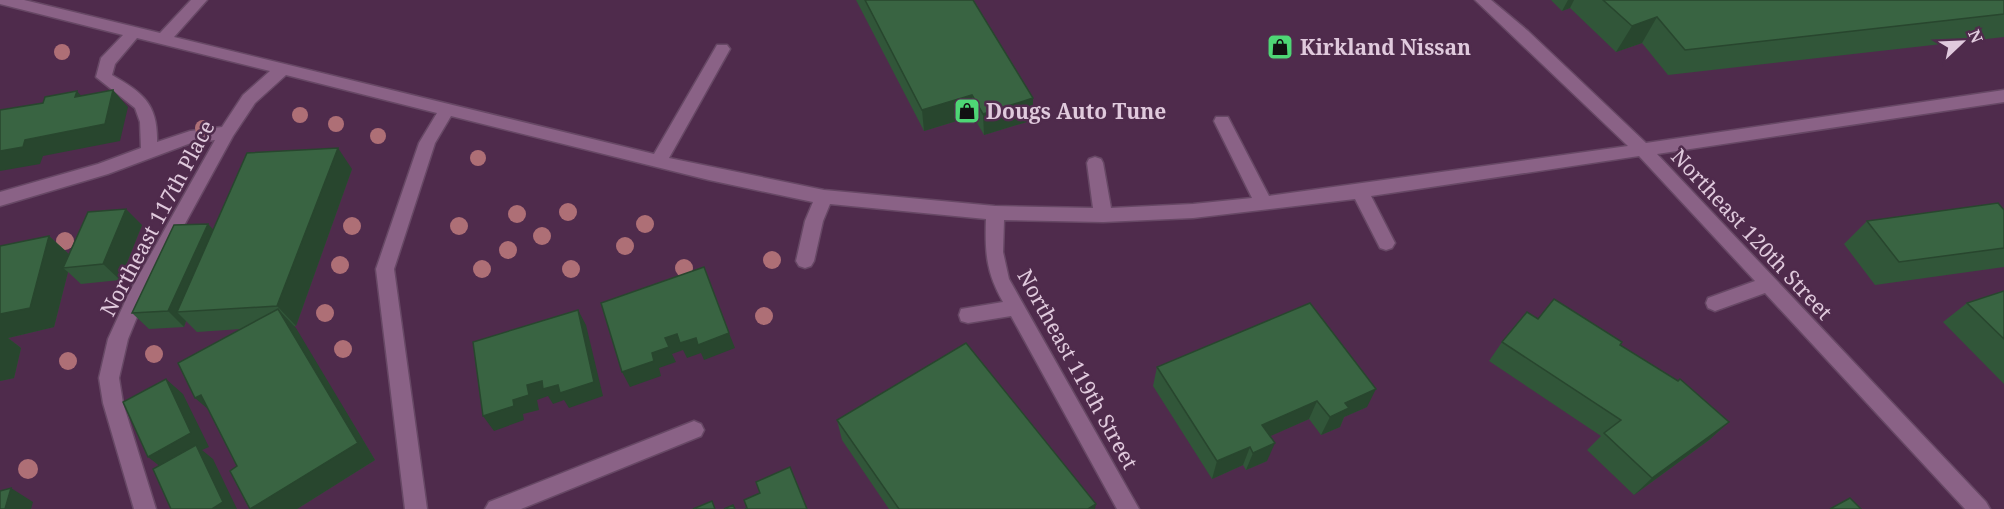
<svg xmlns="http://www.w3.org/2000/svg" width="2004" height="509" font-family="'Noto Serif',serif">
  <style>
    .lines { fill: none; stroke-linecap: round; stroke-linejoin: round }
    .minor-casing { stroke: #674865; stroke-width: 3 }
    .minor { fill: #8a6286; fill-rule: evenodd }
    .tree { fill: #ae6f76 }
    .wall { fill: #315639 }
    .shaded-wall { fill: #28462e }
    .building { fill: #396442; stroke: #28462e; stroke-width: 1.5 }
    .labels { text-anchor: middle; dominant-baseline: central; stroke-width: 5; stroke-linejoin: round; paint-order: stroke }
    .poi-label { font-size: 21px; font-weight: bold; fill: #e0cadd; stroke: #4f2b4c; text-anchor: start }
    .street-label { font-size: 21px; fill: #e0cadd; stroke: #4f2b4c }
  </style>
  <rect width="100%" height="100%" fill="#4f2b4c"/>
  <g class="lines">
    <g class="minor-casing">
      <g id="minor">
        <path d="M 0,0 L 24,0 L 160,33 L 191,0 L 207,0 L 174,37 L 654,154 L 717,45 L 727,45 L 730,49 L 669,158 L 824,190 L 995,206 L 1093,208 L 1087,163 L 1089,159 L 1095,157 L 1101,159 L 1103,163 L 1111,208 L 1193,204 L 1252,198 L 1214,121 L 1216,117 L 1228,117 L 1269,196 L 1628,146 L 1475,0 L 1491,0 L 1528,31 L 1646,143 L 2004,90 L 2004,102 L 1657,154 L 1986,502 L 1990,509 L 1965,509 L 1765,293 L 1715,311 L 1708,308 L 1706,303 L 1708,298 L 1755,281 L 1639,156 L 1371,196 L 1395,243 L 1392,248 L 1386,250 L 1380,248 L 1355,199 L 1193,218 L 1103,222 L 1004,220 L 1003,252 L 1009,279 L 1139,509 L 1117,509 L 1011,316 L 968,323 L 961,321 L 959,315 L 961,309 L 1003,302 C 986,272 985,253 986,219 L 830,204 L 823,221 L 814,261 L 811,266 L 805,268 L 799,266 L 796,261 L 805,221 L 813,202 L 709,180 L 451,116 L 435,143 L 394,269 L 427,509 L 405,509 L 376,269 L 419,143 L 437,113 L 286,75 L 255,103 L 233,136 L 146,295 L 128,339 L 119,378 L 123,403 L 156,509 L 134,509 L 103,403 L 99,378 L 108,339 L 129,293 L 215,140 L 191,143 L 108,174 L 0,206 L 0,192 L 98,164 L 141,148 L 140,122 L 135,108 L 96,77 L 101,58 L 123,35 L 0,4 ZM 137,38 L 270,71 L 243,95 L 222,127 L 190,131 L 157,142 C 158,104 143,93 112,75 L 115,64 Z"/>
        <polygon points="694,421 701,424 704,430 701,436 521,509 485,509 489,502"/>
      </g>
    </g>
    <use href="#minor" class="minor"/>
  </g>
  <g class="tree">
    <circle cx="62" cy="52" r="8"/>
    <circle cx="300" cy="115" r="8"/>
    <circle cx="336" cy="124" r="8"/>
    <circle cx="203" cy="128" r="8"/>
    <circle cx="378" cy="136" r="8"/>
    <circle cx="478" cy="158" r="8"/>
    <circle cx="568" cy="212" r="9"/>
    <circle cx="517" cy="214" r="9"/>
    <circle cx="645" cy="224" r="9"/>
    <circle cx="352" cy="226" r="9"/>
    <circle cx="459" cy="226" r="9"/>
    <circle cx="542" cy="236" r="9"/>
    <circle cx="65" cy="241" r="9"/>
    <circle cx="625" cy="246" r="9"/>
    <circle cx="508" cy="250" r="9"/>
    <circle cx="772" cy="260" r="9"/>
    <circle cx="340" cy="265" r="9"/>
    <circle cx="684" cy="268" r="9"/>
    <circle cx="482" cy="269" r="9"/>
    <circle cx="571" cy="269" r="9"/>
    <circle cx="325" cy="313" r="9"/>
    <circle cx="764" cy="316" r="9"/>
    <circle cx="343" cy="349" r="9"/>
    <circle cx="154" cy="354" r="9"/>
    <circle cx="68" cy="361" r="9"/>
    <circle cx="28" cy="469" r="10"/>
  </g>
  <g class="wall">
    <polygon points="856,0 973,0 1033,120 984,135 973,116 924,131"/>
    <polygon points="1551,0 2004,0 2004,37 1668,75 1642,43 1616,52 1570,8 1562,11"/>
    <polygon points="352,169 296,326 294,326 375,460 297,509 250,509 237,466 241,329 197,332 186,321 184,327 149,329 132,313 208,224 213,230"/>
    <polygon points="2004,210 2004,267 1875,285 1844,244 1867,221"/>
    <polygon points="142,225 120,280 81,284 68,272 54,327 8,338 21,348 14,378 0,381 0,246 49,236 69,254"/>
    <polygon points="2004,291 2004,384 1943,322 1967,303"/>
    <polygon points="1538,319 1620,345 1729,422 1709,440 1634,495 1587,450 1601,436 1489,361 1502,342"/>
    <polygon points="1157,367 1367,407 1344,417 1340,427 1321,435 1309,419 1270,436 1267,461 1246,470 1243,465 1212,479 1153,386"/>
    <polygon points="837,420 1095,509 889,509 842,440"/>
  </g>
  <g class="shaded-wall">
    <polygon points="1568,0 1574,0 1570,8 1562,11"/>
    <polygon points="1657,17 1642,43 1616,52 1632,26"/>
    <polygon points="113,90 128,107 120,141 43,156 40,164 0,171 0,151 25,140"/>
    <polygon points="77,91 92,108 75,97"/>
    <polygon points="972,95 973,116 924,131 922,110"/>
    <polygon points="1033,98 1033,120 984,135 983,114"/>
    <polygon points="338,148 352,169 296,326 277,306"/>
    <polygon points="126,209 142,225 120,280 103,264"/>
    <polygon points="208,224 223,240 177,312 186,321 184,327 168,311"/>
    <polygon points="49,236 71,256 63,268 68,272 54,327 8,338 21,348 14,378 0,381 0,314"/>
    <polygon points="278,309 296,328 375,460 297,509 250,509"/>
    <polygon points="578,310 586,325 603,396 569,408 564,400 553,404 548,396 537,400 539,410 523,414 524,420 494,431 483,416 513,400 527,385"/>
    <polygon points="729,333 735,348 704,360 701,353 687,358 683,350 672,354 676,362 659,368 661,376 630,387 622,372 652,353 665,338 677,334 696,338"/>
    <polygon points="166,379 183,394 209,447 202,450 213,459 237,509 212,509 166,471 148,457"/>
    <polygon points="1376,389 1367,407 1344,417 1340,427 1321,435 1330,417 1345,403"/>
    <polygon points="201,395 216,416 195,398"/>
    <polygon points="1317,401 1309,419 1255,443 1262,425"/>
    <polygon points="1729,422 1709,440 1634,495 1652,478"/>
    <polygon points="1275,443 1267,461 1246,470 1253,453"/>
    <polygon points="1250,447 1243,465 1212,479 1217,461"/>
    <polygon points="11,488 33,502 31,509 5,509"/>
    <polygon points="1096,504 1095,509 1088,509"/>
  </g>
  <g class="building">
    <polygon points="865,0 973,0 1033,98 983,114 972,95 922,110"/>
    <polygon points="1603,0 2004,0 2004,14 1685,50 1657,17 1632,26"/>
    <polygon points="113,90 105,124 25,140 23,147 0,151 0,110 43,103 45,97 77,91 75,97"/>
    <polygon points="338,148 277,306 177,312 247,153"/>
    <polygon points="1998,203 2004,210 2004,248 1899,262 1867,221"/>
    <polygon points="126,209 103,264 63,268 88,212"/>
    <polygon points="208,224 168,311 132,313 174,225"/>
    <polygon points="49,236 30,308 0,314 0,246"/>
    <polygon points="704,267 729,333 698,345 696,338 680,343 677,334 665,338 669,347 652,353 654,361 622,372 601,303"/>
    <polygon points="2004,291 2004,339 1967,303"/>
    <polygon points="1554,299 1622,342 1620,345 1678,381 1680,379 1729,422 1652,478 1604,433 1621,420 1502,342 1527,312 1538,319"/>
    <polygon points="1310,303 1376,389 1345,403 1349,408 1330,417 1317,401 1262,425 1275,443 1253,453 1250,447 1217,461 1157,367"/>
    <polygon points="278,309 358,443 250,509 230,471 237,466 201,395 195,398 178,363"/>
    <polygon points="578,310 594,382 560,393 558,385 543,389 542,381 527,385 529,395 513,400 514,406 483,416 473,342"/>
    <polygon points="966,343 1096,504 1088,509 899,509 837,420"/>
    <polygon points="166,379 191,433 148,457 123,402"/>
    <polygon points="196,445 223,502 212,509 171,509 153,469"/>
    <polygon points="790,467 807,509 745,509 747,508 744,500 760,493 756,482"/>
    <polygon points="11,488 5,509 0,509 0,491"/>
    <polygon points="1850,498 1861,509 1830,509"/>
    <polygon points="712,501 715,509 693,509"/>
    <polygon points="733,505 735,509 724,509"/>
  </g>
  <defs>
    <g id="shop-square" transform="scale(1.35)"><rect x="-9" y="-9" width="18" height="18" rx="4" fill="#4ed675" stroke="#4f2b4c"/><path d="M-5-2.5h2.3a2.7 3.5 0 0 1 5.4 0H5L5.5 6h-11ZM-1.5-2.5h3a1.5 2.3 0 0 0-3 0Z" fill="#111"/></g>
  </defs>
  <g fill-rule="evenodd">
    <use href="#shop-square" x="1280" y="47"/>
    <use href="#shop-square" x="967" y="111"/>
  </g>
  <g class="labels">
    <g class="poi-label">
      <text x="1300" y="47">Kirkland Nissan</text>
      <text x="986" y="111">Dougs Auto Tune</text>
    </g>
    <g class="street-label">
      <text transform="translate(157 218) rotate(-62)">Northeast 117th Place</text>
      <text transform="translate(1752 234) rotate(47)">Northeast 120th Street</text>
      <text transform="translate(1078 369) rotate(61)">Northeast 119th Street</text>
    </g>
  </g>
  <g transform="translate(1962 42) rotate(67)" stroke="#4f2b4c" stroke-width="4.5" paint-order="stroke">
  <path d="M0-4.5L10 22L0 15L-10 22Z" fill="#e0cadd"/>
  <text y="-9" font-size="16" font-weight="bold" text-anchor="middle" fill="#e0cadd">N</text>
  </g>
</svg>
